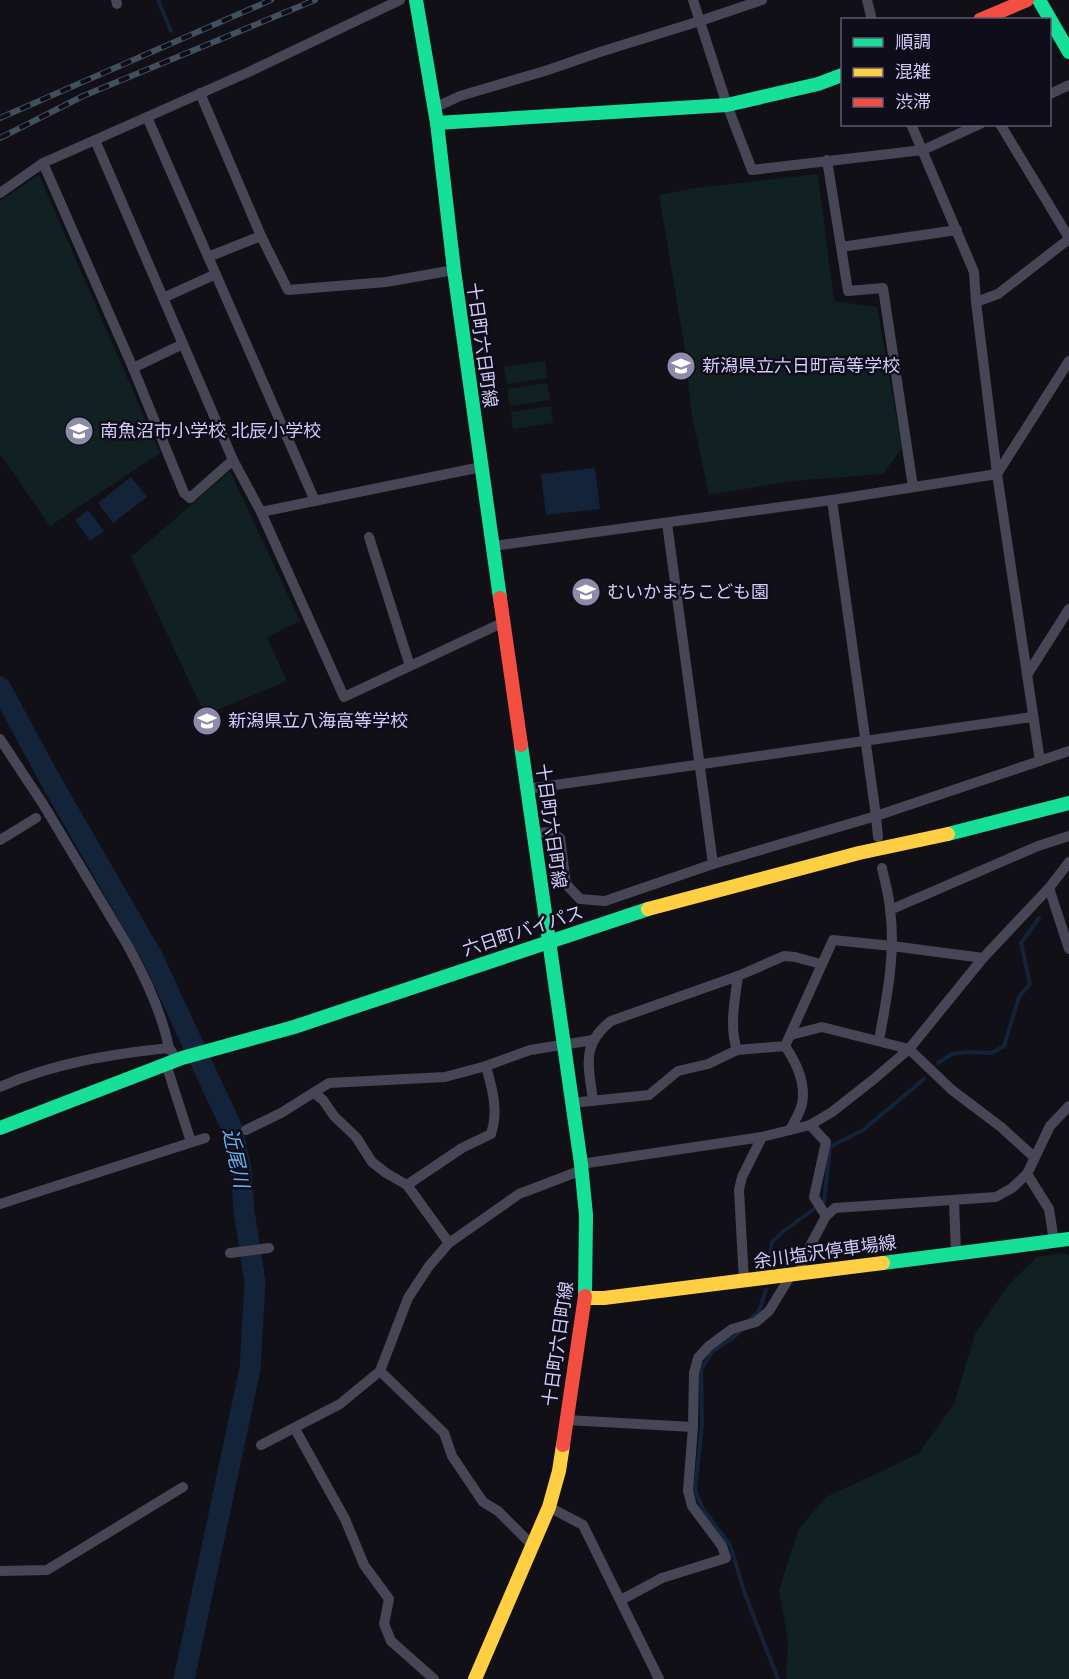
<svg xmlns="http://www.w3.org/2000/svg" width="1069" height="1679" font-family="Arial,'Noto Sans JP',sans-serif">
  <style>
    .green { fill: #112021 }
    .water { fill: #13233a }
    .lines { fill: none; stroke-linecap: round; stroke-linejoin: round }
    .stream { stroke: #13233a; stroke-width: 4 }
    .river { stroke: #13233a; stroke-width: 21 }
    .street { stroke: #464657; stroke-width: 10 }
    .fast { stroke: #16e098; stroke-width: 14 }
    .slow { stroke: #ffcf43; stroke-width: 14 }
    .jam { stroke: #f24e42; stroke-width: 14 }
    .rail-casing { stroke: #40515d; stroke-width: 6 }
    .rail { stroke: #0f0d1a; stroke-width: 4; stroke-dasharray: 11; stroke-linecap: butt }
    .labels { text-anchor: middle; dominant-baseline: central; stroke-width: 5; stroke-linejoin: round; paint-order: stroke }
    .street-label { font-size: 18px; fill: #d1cdf8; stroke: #0f0d1a }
    .poi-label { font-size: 18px; fill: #d1cdf8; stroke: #0f0d1a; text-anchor: start }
    .water-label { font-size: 20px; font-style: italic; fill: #68b2eb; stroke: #0f0d1a }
  </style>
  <rect width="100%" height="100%" fill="#111017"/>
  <g class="green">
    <polygon points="818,174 834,301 877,307 902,448 883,474 793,481 709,495 692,416 683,338 659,195 695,188"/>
    <polygon points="39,175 160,453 50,526 0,454 0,201"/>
    <polygon points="545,361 547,378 507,384 504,367"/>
    <polygon points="547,383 550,400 510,406 507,389"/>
    <polygon points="551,406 553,423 513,429 511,412"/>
    <polygon points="230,471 300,621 267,637 287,681 205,715 131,557"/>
    <polygon points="1062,1253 1069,1256 1069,1679 786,1679 788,1641 779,1590 798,1530 826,1497 918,1454 954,1404 975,1334 1008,1285 1037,1257"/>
  </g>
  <g class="water">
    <polygon points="595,468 600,509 546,515 541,474"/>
    <polygon points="131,477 147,497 113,523 98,503"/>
    <polygon points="88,510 104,531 90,541 75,520"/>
  </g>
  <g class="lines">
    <g class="stream">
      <polyline points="158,0 171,31"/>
      <polyline points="938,1063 952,1054 968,1052 992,1053 1004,1046 1019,997 1030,984 1021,943 1039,918"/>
      <polyline points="768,1265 772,1242 785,1230 824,1202 830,1147 863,1130 924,1079"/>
      <polyline points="750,1320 759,1311 766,1290"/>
      <polyline points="741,1330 734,1337 713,1351 701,1369 702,1425 695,1490 703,1509 730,1545 745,1594 778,1679"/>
    </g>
    <polyline class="river" points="0,687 52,783 153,958 233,1131 241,1170 244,1211 255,1282 250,1369 184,1679"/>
    <g class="street">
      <polyline points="116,0 117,4"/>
      <polyline points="693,0 727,105 752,170 923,150 980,124"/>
      <polyline points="867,0 872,20"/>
      <polyline points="200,93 261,236 288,290 386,282 454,270"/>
      <polyline points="1050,94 1069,85"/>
      <polyline points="434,108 460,96 548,70 600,52 700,21 762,0"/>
      <polyline points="147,117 315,501"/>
      <polyline points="911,124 974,272 976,302 997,474 1040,761"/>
      <polyline points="1000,124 1069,238"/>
      <polyline points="95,140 233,460"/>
      <polyline points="827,160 841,247 957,230"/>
      <polyline points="43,163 133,368 184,493 190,498 233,460 261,512 344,697 504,622"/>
      <polyline points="0,193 43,163 251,71 400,0"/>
      <polyline points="841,247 848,291 883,288 913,487"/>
      <polyline points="208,257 261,236"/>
      <polyline points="163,298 216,274"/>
      <polyline points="976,302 998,294 1069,239"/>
      <polyline points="133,368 183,344"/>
      <polyline points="832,500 876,816 878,837"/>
      <polyline points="261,512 481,467"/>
      <polyline points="667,523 713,864"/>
      <polyline points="369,537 410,666"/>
      <polyline points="493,546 832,500 997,474 1069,361"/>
      <polyline points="1027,675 1069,609"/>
      <path d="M 0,739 L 43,804 L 128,946 C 145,977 162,1013 169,1048"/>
      <polyline points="527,789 1032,717"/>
      <polyline points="534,833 550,832 560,838 566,884 580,899 605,901 713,864 876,816 1069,751"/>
      <polyline points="0,840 36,818"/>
      <polyline points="1049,888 1069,949"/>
      <polyline points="890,910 1038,846 1069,836"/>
      <path d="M 738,976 C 735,999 729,1027 737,1050 L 785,1046 L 833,940 L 892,946 L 983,958"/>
      <polyline points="791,1035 822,1027 909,1049 952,1090 1001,1127 1034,1157"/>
      <path d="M 879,1040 C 887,998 896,952 890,909 C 889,895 885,882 882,868"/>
      <path d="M 785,1046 C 796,1062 806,1084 802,1104 C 800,1113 794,1122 790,1130"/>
      <polyline points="166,1064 191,1142"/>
      <path d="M 0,1087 C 53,1063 112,1054 169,1048 L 172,1052"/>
      <polyline points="314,1093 323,1100 334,1116 356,1137 372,1162 386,1173 407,1185 449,1243"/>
      <path d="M 593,1101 C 589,1067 580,1045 611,1021 L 738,976 L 784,956 L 795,957 L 821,964"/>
      <polyline points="571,1103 649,1095 678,1071 708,1064 737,1050"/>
      <polyline points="810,1125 826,1142 814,1197 826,1216"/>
      <polyline points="246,1130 281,1113 329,1083 445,1077 486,1066 530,1050 593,1040"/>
      <polyline points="581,1164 762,1137 810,1125 832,1112 874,1079 909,1049 983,958 1049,888 1069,862"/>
      <polyline points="1027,1174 1049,1209 1054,1241"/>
      <path d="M 407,1185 L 462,1148 L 491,1134 C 499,1111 492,1088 486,1066"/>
      <polyline points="954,1201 956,1252"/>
      <polyline points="0,1204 205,1138"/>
      <polyline points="230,1253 269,1248"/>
      <polyline points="802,1274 801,1263 826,1216 835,1208 996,1197 1012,1188 1027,1174 1050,1126 1069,1106"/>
      <polyline points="744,1281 739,1190 742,1177 762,1137"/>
      <polyline points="380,1371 444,1433 452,1456 483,1502 498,1511 532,1545"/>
      <polyline points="566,1420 693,1427"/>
      <polyline points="295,1429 345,1519 364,1565 389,1599 384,1624 391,1641 434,1679"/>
      <polyline points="261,1445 340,1404 380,1371 408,1298 429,1266 449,1243 519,1194 582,1170"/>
      <polyline points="549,1507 583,1525 659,1679"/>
      <polyline points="0,1571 47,1570 183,1487"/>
      <polyline points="621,1600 662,1578 726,1558 722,1546 692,1506 688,1491 693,1427 694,1373 698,1358 709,1346 732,1329 756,1322 769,1311 791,1275"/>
    </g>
    <g class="fast">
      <polyline points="416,0 437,123 454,270 500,598"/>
      <polyline points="1039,0 1069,52"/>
      <polyline points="437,123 727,105 818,84 842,75"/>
      <polyline points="521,745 581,1164 586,1215 585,1296"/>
      <polyline points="948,834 1069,803"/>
      <polyline points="0,1128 182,1058 294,1027 648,909"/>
      <polyline points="883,1263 1069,1239"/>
    </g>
    <g class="slow">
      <polyline points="648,909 859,853 948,834"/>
      <polyline points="585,1298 604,1298 883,1263"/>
      <polyline points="475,1679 549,1507 559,1471 563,1445"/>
    </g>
    <g class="jam">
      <polyline points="980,20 1027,0"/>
      <polyline points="500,598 521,745"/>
      <polyline points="563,1445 585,1296"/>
    </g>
    <g class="rail-casing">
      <g id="rail">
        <polyline points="0,118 271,0"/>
        <polyline points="0,138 83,96 315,0"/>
      </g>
    </g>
    <use href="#rail" class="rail"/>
  </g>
  <defs>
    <g id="school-disc" transform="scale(1.5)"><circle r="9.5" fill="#8e8ba9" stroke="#0f0d1a"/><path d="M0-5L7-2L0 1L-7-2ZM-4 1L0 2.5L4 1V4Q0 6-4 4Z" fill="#fff"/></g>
  </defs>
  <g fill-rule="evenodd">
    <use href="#school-disc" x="681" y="366"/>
    <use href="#school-disc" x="79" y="431"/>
    <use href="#school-disc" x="586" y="592"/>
    <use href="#school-disc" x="207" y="721"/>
  </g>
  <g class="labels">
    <g class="street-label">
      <text transform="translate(482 345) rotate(82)">十日町六日町線</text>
      <text transform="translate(551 826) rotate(82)">十日町六日町線</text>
      <text transform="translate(523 931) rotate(-18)">六日町バイパス</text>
      <text transform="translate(825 1252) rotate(-8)">余川塩沢停車場線</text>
      <text transform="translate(558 1344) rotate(-82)">十日町六日町線</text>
    </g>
    <g class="poi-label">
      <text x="702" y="366">新潟県立六日町高等学校</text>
      <text x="100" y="431">南魚沼市小学校 北辰小学校</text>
      <text x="607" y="592">むいかまちこども園</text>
      <text x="228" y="721">新潟県立八海高等学校</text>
    </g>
    <g class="water-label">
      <text transform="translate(236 1158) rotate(78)">近尾川</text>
    </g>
  </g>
  <rect x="841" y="18" width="210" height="108" fill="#0f0d1a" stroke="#5d5a73" stroke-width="1.5"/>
  <rect x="853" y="38" width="30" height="9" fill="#16e098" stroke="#5d5a73" stroke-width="1.5"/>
  <text x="895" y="48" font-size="18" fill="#d1cdf8">順調</text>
  <rect x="853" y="68" width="30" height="9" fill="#ffcf43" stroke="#5d5a73" stroke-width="1.5"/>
  <text x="895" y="78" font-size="18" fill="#d1cdf8">混雑</text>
  <rect x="853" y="98" width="30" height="9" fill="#f24e42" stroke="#5d5a73" stroke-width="1.5"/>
  <text x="895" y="108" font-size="18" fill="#d1cdf8">渋滞</text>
</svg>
